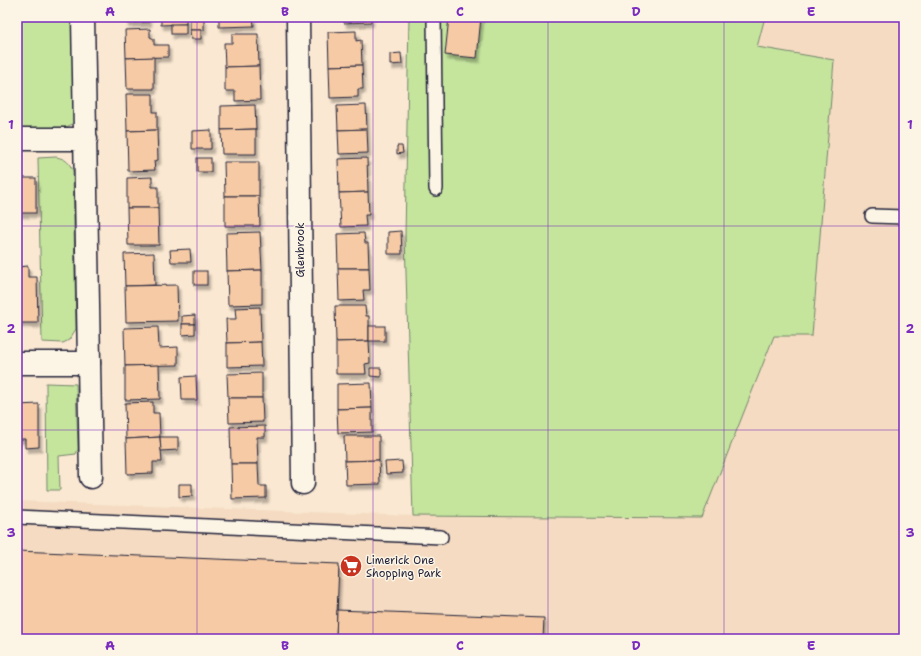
<svg xmlns="http://www.w3.org/2000/svg" width="921" height="656" font-family="'Shantell Sans',sans-serif">
  <style>
    .built { fill: #f4dbc1 }
    .green { fill: #c5e59d; stroke: #74846c }
    .building { fill: #f5caa4; stroke: #22223b; filter: url(#shadow) }
    .lines { fill: none; stroke-linecap: round; stroke-linejoin: round }
    .service-casing { stroke: #22223b; stroke-width: 16 }
    .minor-casing { stroke: #22223b; stroke-width: 25 }
    .service { stroke: #fcf5e5; stroke-width: 13 }
    .minor { stroke: #fcf5e5; stroke-width: 22 }
    .grid { fill: none; stroke: #7b2cbf; stroke-width: 1; stroke-opacity: 0.55 }
    .labels { text-anchor: middle; dominant-baseline: central; stroke-width: 3; stroke-linejoin: round; paint-order: stroke }
    .street-label { font-size: 11px; fill: #22223b; stroke: #fcf5e5 }
    .poi-label { font-size: 11px; fill: #22223b; stroke: #fcf5e5; text-anchor: start }
    .neatline { fill: none; stroke: #7b2cbf; stroke-width: 1.5 }
    .grid-label { font-size: 13px; text-anchor: middle; font-weight: bold; fill: #7b2cbf }
  </style>
  <defs>
    <filter id="shadow"><feDropShadow dx="2.5" dy="4.5" stdDeviation="1" flood-color="#0004"/></filter>
  </defs>
  <rect width="100%" height="100%" fill="#fae8d2"/>
  <filter id="ink" filterUnits="userSpaceOnUse"><feTurbulence type="fractalNoise" baseFrequency=".025" numOctaves="2"/><feDisplacementMap in="SourceGraphic" scale="8" xChannelSelector="R" yChannelSelector="G"/><feConvolveMatrix kernelMatrix="1 2 1 2 8 2 1 2 1" color-interpolation-filters="sRGB"/></filter>
  <g filter="url(#ink)">
    <polygon class="built" points="765,17 904,17 904,639 17,639 17,501 413,516 701,518 774,336 812,336 834,60 757,47"/>
    <g class="green">
      <path d="M 17,17 L 75,17 L 76,121 C 60,135 36,130 17,130 Z"/>
      <polygon points="409,17 765,17 757,47 834,60 812,336 774,336 702,518 413,516 405,237"/>
      <path d="M 56,157 C 66,159 69,162 73,171 L 76,329 L 69,340 L 63,343 L 42,342 L 38,158 Z"/>
      <polygon points="46,383 76,384 78,449 76,454 59,456 60,490 47,490"/>
    </g>
    <g class="building">
      <polygon points="126,17 149,17 149,22 126,23"/>
      <polygon points="161,17 186,17 186,24 161,25"/>
      <polygon points="219,17 253,17 254,26 219,27"/>
      <polygon points="344,17 371,17 371,22 344,23"/>
      <polygon points="449,17 481,17 477,58 445,55"/>
      <rect x="190" y="19" width="14" height="11"/>
      <rect x="171" y="24" width="15" height="10"/>
      <polygon points="150,29 150,37 154,39 154,45 168,45 168,57 126,58 125,30"/>
      <polygon points="190,30 201,30 201,39 191,39"/>
      <polygon points="356,31 356,41 361,40 362,65 329,66 328,32"/>
      <polygon points="232,34 258,34 259,66 225,67 224,43 232,43"/>
      <polygon points="401,53 402,64 390,65 390,54"/>
      <polygon points="154,57 154,89 127,89 126,58"/>
      <polygon points="362,65 363,89 358,89 358,97 330,98 329,66"/>
      <polygon points="259,66 260,100 235,101 235,91 225,91 225,67"/>
      <polygon points="126,94 153,94 153,112 157,112 157,130 127,131"/>
      <polygon points="255,105 256,129 221,130 221,106"/>
      <polygon points="366,105 367,129 338,130 337,106"/>
      <polygon points="256,129 256,154 222,154 221,130"/>
      <polygon points="367,129 368,153 339,154 338,130"/>
      <polygon points="157,130 158,160 154,161 155,170 128,171 127,131"/>
      <polygon points="211,130 211,149 192,149 192,131"/>
      <polygon points="397,146 402,146 403,153 397,154"/>
      <rect x="197" y="158" width="14" height="14"/>
      <polygon points="367,158 368,192 339,193 338,159"/>
      <polygon points="224,162 259,162 259,196 225,196"/>
      <polygon points="152,177 152,187 158,187 158,208 127,208 127,178"/>
      <rect x="17" y="178" width="19" height="35"/>
      <polygon points="368,192 369,215 365,215 366,226 341,227 339,193"/>
      <polygon points="225,196 259,196 260,226 225,226"/>
      <polygon points="127,208 158,208 159,245 128,245"/>
      <polygon points="401,231 402,254 388,254 388,232"/>
      <polygon points="260,232 262,270 227,271 226,233"/>
      <polygon points="364,233 365,243 368,243 369,268 338,268 337,234"/>
      <polygon points="190,249 191,262 171,262 170,250"/>
      <polygon points="154,253 155,285 125,286 124,254"/>
      <polygon points="28,266 28,277 37,277 38,323 17,323 17,267"/>
      <polygon points="338,268 369,268 370,290 363,290 364,300 339,301"/>
      <polygon points="262,270 262,304 228,305 227,271"/>
      <rect x="194" y="271" width="13" height="14"/>
      <polygon points="177,285 178,321 126,322 125,286"/>
      <polygon points="335,306 365,306 366,316 369,316 369,341 336,342"/>
      <polygon points="260,307 261,342 227,343 226,319 236,319 235,308"/>
      <polygon points="195,315 195,324 182,324 182,316"/>
      <polygon points="182,324 195,324 195,334 182,335"/>
      <rect x="369" y="326" width="16" height="15"/>
      <polygon points="158,327 159,348 178,347 178,365 125,366 124,328"/>
      <polygon points="369,341 370,363 365,364 366,374 336,374 336,342"/>
      <polygon points="261,342 262,366 227,367 227,343"/>
      <polygon points="159,365 160,399 125,400 125,366"/>
      <polygon points="370,368 381,368 381,377 370,376"/>
      <polygon points="262,373 262,398 228,398 227,374"/>
      <polygon points="196,376 197,400 182,400 181,377"/>
      <polygon points="371,383 372,408 337,409 337,384"/>
      <polygon points="228,398 262,398 263,422 229,423"/>
      <polygon points="153,402 153,413 159,413 160,437 126,439 125,403"/>
      <polygon points="39,404 39,447 25,448 25,439 17,439 17,405"/>
      <polygon points="372,408 372,432 338,433 337,409"/>
      <polygon points="265,426 265,437 257,437 258,464 231,464 230,427"/>
      <polygon points="344,436 379,436 379,460 345,461"/>
      <polygon points="160,437 162,462 153,462 153,473 127,474 126,439"/>
      <polygon points="160,437 178,437 178,450 161,451"/>
      <polygon points="379,460 380,484 346,485 345,461"/>
      <polygon points="402,461 403,473 386,474 385,462"/>
      <polygon points="231,464 258,464 259,486 266,486 266,498 232,499"/>
      <polygon points="179,484 192,484 192,496 179,497"/>
      <polygon points="17,551 339,564 336,639 17,639"/>
      <polygon points="337,610 544,618 543,639 336,639"/>
    </g>
    <g class="lines">
      <g class="service-casing">
        <g id="service">
          <polyline points="434,17 436,189"/>
          <polyline points="872,216 904,217"/>
          <polyline points="17,517 441,537"/>
        </g>
      </g>
      <g class="minor-casing">
        <g id="minor">
          <polyline points="83,17 91,477"/>
          <polyline points="298,17 303,483"/>
          <polyline points="17,139 86,139"/>
          <polyline points="17,363 89,363"/>
        </g>
      </g>
      <use href="#service" class="service"/>
      <use href="#minor" class="minor"/>
    </g>
  </g>
  <path class="grid" d="M 197,17 L 197,639M 373,17 L 373,639M 548,17 L 548,639M 724,17 L 724,639M 17,226 L 904,226M 17,430 L 904,430"/>
  <defs>
    <g id="supermarket-disc" transform="scale(1.15)"><circle r="9.5" fill="#c8321e" stroke="#fcf5e5"/><path d="M-6-5.5h2.5l.6 2H6L4.5 2H-2.5L-4.4-4H-6ZM-1.5 3.2a1.3 1.3 0 1 0 .1 0ZM3 3.2a1.3 1.3 0 1 0 .1 0Z" fill="#fff"/></g>
  </defs>
  <g fill-rule="evenodd">
    <use href="#supermarket-disc" x="351" y="566"/>
  </g>
  <g class="labels">
    <g class="street-label">
      <text transform="translate(300 250) rotate(-90)">Glenbrook</text>
    </g>
    <g class="poi-label">
      <text x="366" y="560">Limerick One<tspan x="366" dy="13">Shopping Park</tspan></text>
    </g>
  </g>
  <rect width="921" height="656" fill="none" stroke="#fcf5e5" stroke-width="44"/>
  <rect x="22" y="22" width="877" height="612" class="neatline"/>
  <g class="grid-label">
    <text x="110" y="16">A</text>
    <text x="285" y="16">B</text>
    <text x="460" y="16">C</text>
    <text x="636" y="16">D</text>
    <text x="811" y="16">E</text>
    <text x="11" y="129">1</text>
    <text x="910" y="129">1</text>
    <text x="11" y="333">2</text>
    <text x="910" y="333">2</text>
    <text x="11" y="537">3</text>
    <text x="910" y="537">3</text>
    <text x="110" y="650">A</text>
    <text x="285" y="650">B</text>
    <text x="460" y="650">C</text>
    <text x="636" y="650">D</text>
    <text x="811" y="650">E</text>
  </g>
</svg>
